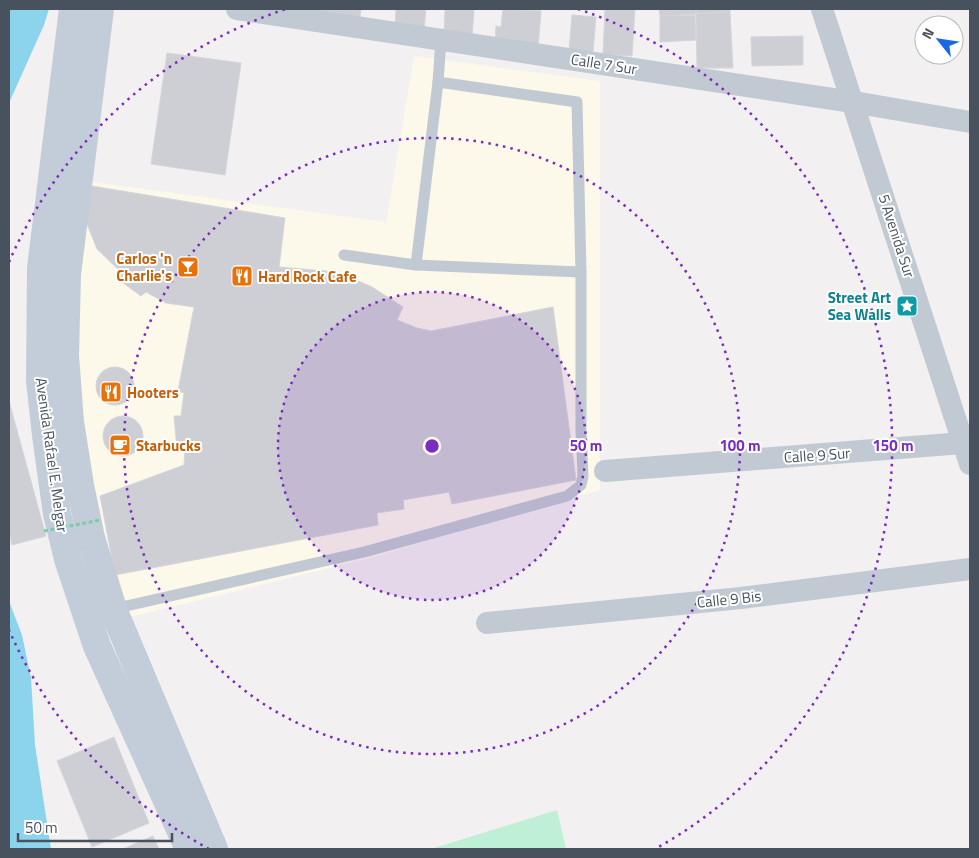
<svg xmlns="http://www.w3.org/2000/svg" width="979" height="858" font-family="'Titillium Web',sans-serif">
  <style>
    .commercial { fill: #fcf8ea }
    .green { fill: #bfefd4 }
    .water { fill: #8cd4ec }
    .building { fill: #cdcfd5; stroke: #d4d6db }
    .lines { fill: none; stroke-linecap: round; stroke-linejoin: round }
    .service { stroke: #c1cad2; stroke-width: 11 }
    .minor { stroke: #c1cad2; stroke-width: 22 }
    .secondary { stroke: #c3ccd9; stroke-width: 28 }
    .path-bridge { stroke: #77cea7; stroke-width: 3; stroke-dasharray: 4 2.5; stroke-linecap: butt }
    .ring { fill: none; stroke: #7b2cbf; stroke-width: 2.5; stroke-dasharray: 2.5 5 }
    .labels { text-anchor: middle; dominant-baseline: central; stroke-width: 4; stroke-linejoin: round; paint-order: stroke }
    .street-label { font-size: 15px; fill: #48525e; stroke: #fff }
    .food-label { font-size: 15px; font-weight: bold; fill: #c56008; stroke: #fff; text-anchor: start }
    .culture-label { font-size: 15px; font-weight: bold; fill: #0d838f; stroke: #fff; text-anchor: end }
    .centre { fill: #7b2cbf; stroke: #fff; stroke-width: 2.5 }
    .ring-label { font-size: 15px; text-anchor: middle; font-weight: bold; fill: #7b2cbf; stroke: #fff; stroke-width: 4; stroke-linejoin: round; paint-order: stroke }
  </style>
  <rect width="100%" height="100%" fill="#f2f0f0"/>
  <polygon class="commercial" points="414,56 600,81 600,490 518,511 379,556 130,617 114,583 93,490 83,417 77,331 79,180 386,222"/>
  <polygon class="green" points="557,810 566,849 431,849"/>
  <g class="water">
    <polygon points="9,9 49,9 44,25 9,103"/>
    <polygon points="9,601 22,635 31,678 35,745 51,849 9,849"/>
  </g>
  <g class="building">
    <polygon points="277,9 361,9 359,24"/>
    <polygon points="396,9 426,9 424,30 395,27"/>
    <polygon points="445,9 474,9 472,37 444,36"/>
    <polygon points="503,9 541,11 538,48 495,44 496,26 501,27"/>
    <polygon points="605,9 635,9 632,56 603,54"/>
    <polygon points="659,9 696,9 696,14 660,16"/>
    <polygon points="696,9 730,9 730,12 696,14"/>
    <polygon points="730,12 733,68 697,68 696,14"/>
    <polygon points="572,15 596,17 593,52 569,51"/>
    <polygon points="695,15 696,40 660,42 660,16"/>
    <polygon points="803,36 803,65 752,66 751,37"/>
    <polygon points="167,53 241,63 225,175 151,164"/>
    <polygon points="80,184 285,218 279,267 337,272 372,287 403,307 397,320 417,328 431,331 553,307 576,480 452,504 449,492 403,500 404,509 377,513 378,525 115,575 100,496 184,465 185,449 177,449 174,416 181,416 184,393 178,391 194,307 166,303 146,292 141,296 119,280 122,273 97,249 83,214"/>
    <circle cx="115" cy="386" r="19"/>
    <polygon points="9,401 46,536 12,545 9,531"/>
    <circle cx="123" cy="436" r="20"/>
    <polygon points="114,737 149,823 92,847 57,761"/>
    <polygon points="153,836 159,849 123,849"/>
  </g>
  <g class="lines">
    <g class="service">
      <polyline points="344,255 416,265 581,272"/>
      <polyline points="416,265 438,82 441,40"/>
      <polyline points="113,609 364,552 567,496 581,485 583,476 581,430 581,272 577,102 438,82"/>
    </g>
    <g class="minor">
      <polyline points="237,9 853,102 970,122"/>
      <polyline points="822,9 970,464"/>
      <polyline points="605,471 963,443 970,444"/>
      <polyline points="487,623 741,598 970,569"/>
    </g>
    <g class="secondary">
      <polyline points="73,9 41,268 40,381 46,435 57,514 68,559 97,646 189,849"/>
      <polyline points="100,9 67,274 65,356 70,422 80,485 91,538 113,609 214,849"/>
    </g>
    <polyline class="path-bridge" points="44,531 100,520"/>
  </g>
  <circle cx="432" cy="446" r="154" fill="#7b2cbf" fill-opacity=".12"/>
  <g class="ring">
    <circle cx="432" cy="446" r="154"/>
    <circle cx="432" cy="446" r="308"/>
    <path d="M209 849A461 461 0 0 1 9 630M9 262A461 461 0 0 1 286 9M578 9A461 461 0 0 1 655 849"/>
  </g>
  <defs>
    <g id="bar-square" transform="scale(1.125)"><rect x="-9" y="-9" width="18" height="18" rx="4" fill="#e8710a" stroke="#fff"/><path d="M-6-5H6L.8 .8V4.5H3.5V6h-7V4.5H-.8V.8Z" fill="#fff"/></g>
    <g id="restaurant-square" transform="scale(1.125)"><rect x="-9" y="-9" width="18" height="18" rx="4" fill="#e8710a" stroke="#fff"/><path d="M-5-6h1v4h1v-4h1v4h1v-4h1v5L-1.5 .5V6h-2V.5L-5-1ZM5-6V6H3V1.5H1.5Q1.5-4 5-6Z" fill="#fff"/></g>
    <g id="sight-square" transform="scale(1.125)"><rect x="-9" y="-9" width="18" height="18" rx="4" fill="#0f9aa8" stroke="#fff"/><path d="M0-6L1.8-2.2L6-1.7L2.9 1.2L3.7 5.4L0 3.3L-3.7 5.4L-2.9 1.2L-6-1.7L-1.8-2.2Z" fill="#fff"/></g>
    <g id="cafe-square" transform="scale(1.125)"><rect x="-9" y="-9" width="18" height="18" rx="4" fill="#e8710a" stroke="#fff"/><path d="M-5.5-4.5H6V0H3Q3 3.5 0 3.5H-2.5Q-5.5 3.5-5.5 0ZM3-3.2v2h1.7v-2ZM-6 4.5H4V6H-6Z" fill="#fff"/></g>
  </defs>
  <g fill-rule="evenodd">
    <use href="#bar-square" x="188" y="267"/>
    <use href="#restaurant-square" x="242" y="276"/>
    <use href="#sight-square" x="907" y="306"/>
    <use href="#restaurant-square" x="111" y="392"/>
    <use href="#cafe-square" x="120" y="445"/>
  </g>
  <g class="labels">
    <g class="street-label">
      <text transform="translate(604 64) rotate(9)">Calle 7 Sur</text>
      <text transform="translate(897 236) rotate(72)">5 Avenida Sur</text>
      <text transform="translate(52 455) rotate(82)">Avenida Rafael E. Melgar</text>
      <text transform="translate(817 455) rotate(-4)">Calle 9 Sur</text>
      <text transform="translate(729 599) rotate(-6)">Calle 9 Bis</text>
    </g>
    <g class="food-label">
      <text x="172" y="258" text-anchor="end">Carlos 'n<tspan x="172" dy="17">Charlie's</tspan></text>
      <text x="258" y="276">Hard Rock Cafe</text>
      <text x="127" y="392">Hooters</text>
      <text x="136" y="445">Starbucks</text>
    </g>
    <g class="culture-label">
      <text x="891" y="297">Street Art<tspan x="891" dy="17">Sea Walls</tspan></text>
    </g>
  </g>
  <circle cx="432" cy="446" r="8" class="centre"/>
  <g class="ring-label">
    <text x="586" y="451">50 m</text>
    <text x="740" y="451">100 m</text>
    <text x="893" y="451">150 m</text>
  </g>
  <rect width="979" height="858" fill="none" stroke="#48525e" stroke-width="20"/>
  <g transform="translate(939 40) rotate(300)"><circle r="24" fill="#ffffff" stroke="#b6babf"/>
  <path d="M0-4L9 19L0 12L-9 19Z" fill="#1968e3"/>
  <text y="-8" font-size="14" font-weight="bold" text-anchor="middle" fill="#48525e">N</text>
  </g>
  <path d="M18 833v8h154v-8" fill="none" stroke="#48525e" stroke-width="2.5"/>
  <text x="25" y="833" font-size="15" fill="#48525e" stroke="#ffffff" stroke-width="4" paint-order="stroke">50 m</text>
</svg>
